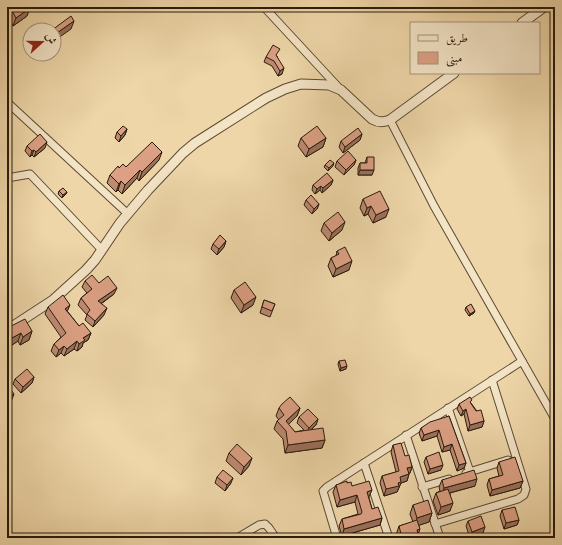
<svg xmlns="http://www.w3.org/2000/svg" width="562" height="545" font-family="'IM FELL DW Pica',Amiri,serif">
  <style>
    .lines { fill: none; stroke-linecap: round; stroke-linejoin: round }
    .minor-casing { stroke: #5a4a32; stroke-width: 9 }
    .tertiary-casing { stroke: #5a4a32; stroke-width: 11 }
    .minor { stroke: #f4e4c6; stroke-width: 7 }
    .tertiary { stroke: #f4e4c6; stroke-width: 9 }
    .wall { fill: #bd8a72; stroke: #281b0b }
    .shaded-wall { fill: #9a705c; stroke: #281b0b }
    .building { fill: #dca084; stroke: #281b0b }
  </style>
  <rect width="100%" height="100%" fill="#eed6a8"/>
  <filter id="stains"><feTurbulence type="fractalNoise" baseFrequency=".005" numOctaves="4"/><feColorMatrix values="0 0 0 0 .2 0 0 0 0 .09 0 0 0 0 .02 0 0 0 .5 -.17"/></filter>
  <radialGradient id="worn" r=".72"><stop offset=".6" stop-color="#630" stop-opacity="0"/><stop offset="1" stop-color="#630" stop-opacity=".3"/></radialGradient>
  <g class="lines">
    <g class="minor-casing">
      <g id="minor">
        <polyline points="264,7 340,89"/>
        <polyline points="7,8 8,7"/>
        <polyline points="7,102 128,214"/>
        <polyline points="390,120 434,206 555,419"/>
        <polyline points="7,178 30,174 102,250"/>
        <polyline points="448,408 470,472"/>
        <polyline points="406,435 440,538"/>
        <polyline points="364,463 389,538"/>
        <polyline points="466,473 508,460"/>
        <polyline points="422,487 449,479"/>
        <polyline points="435,524 518,499 524,495 526,489 492,380"/>
        <polyline points="237,538 259,525 265,524 269,528 276,538"/>
        <polyline points="337,538 323,491 327,487 522,361"/>
      </g>
    </g>
    <g class="tertiary-casing">
      <g id="tertiary">
        <polyline points="522,23 544,7"/>
        <path d="M 7,330 L 53,300 L 86,270 L 95,260 L 120,223 L 148,190 L 183,153 L 195,143 L 266,98 L 285,89 L 301,84 L 329,85 L 341,90 L 372,119 C 379,123 383,122 390,120 L 454,73"/>
      </g>
    </g>
    <use href="#minor" class="minor"/>
    <use href="#tertiary" class="tertiary"/>
  </g>
  <g class="wall">
    <polygon points="8,7 29,7 27,16 13,26 7,15 7,11"/>
    <polygon points="277,56 282,74 278,76 272,66 264,62 266,57"/>
    <polygon points="127,129 125,135 119,142 115,138 117,132"/>
    <polygon points="362,134 360,140 343,153 339,147 341,141"/>
    <polygon points="301,138 326,138 323,147 306,157 298,146"/>
    <polygon points="27,146 45,148 34,157 32,155 30,157 25,151"/>
    <polygon points="367,157 372,175 358,175 358,168 360,163 365,163"/>
    <polygon points="159,160 139,181 137,178 122,194 118,190 116,192 107,183 110,175 119,168 126,167"/>
    <polygon points="356,160 354,165 344,175 335,167 337,161"/>
    <polygon points="325,165 333,166 328,171 324,167"/>
    <polygon points="333,180 331,185 322,193 320,190 315,194 312,190 313,185"/>
    <polygon points="59,191 67,192 66,194 62,198 58,194"/>
    <polygon points="363,199 386,217 373,223 368,214 364,216 360,208"/>
    <polygon points="306,200 319,204 317,209 312,214 304,205"/>
    <polygon points="324,223 342,230 329,241 321,231"/>
    <polygon points="226,241 224,247 217,255 211,249 213,244"/>
    <polygon points="337,251 349,270 333,277 328,266 331,258 336,256"/>
    <polygon points="85,281 99,283 114,294 101,304 104,315 93,327 85,320 87,315 78,305 81,298 87,293 82,287"/>
    <polygon points="234,290 253,305 241,313 231,298"/>
    <polygon points="264,300 275,304 270,317 260,313"/>
    <polygon points="48,307 68,312 79,326 91,333 88,340 83,343 82,347 77,351 74,349 64,356 61,353 56,357 51,351 54,344 61,337 45,314"/>
    <polygon points="466,307 474,313 469,316 465,310"/>
    <polygon points="7,328 32,331 29,340 20,345 18,341 9,347 7,344"/>
    <polygon points="339,361 346,369 340,371 338,364"/>
    <polygon points="34,377 32,383 21,393 13,384 15,379"/>
    <polygon points="471,403 484,421 482,427 468,431 464,414 461,416 457,409 459,404"/>
    <polygon points="279,408 300,408 297,416 288,424 295,432 304,430 297,423 299,417 318,419 316,425 311,430 325,440 322,448 285,453 283,439 274,429 277,421 279,420 276,416"/>
    <polygon points="449,416 466,463 464,468 457,471 450,450 442,452 437,436 422,441 419,433 421,428"/>
    <polygon points="393,445 405,456 412,467 410,473 409,474 407,481 401,483 397,492 384,496 380,483 382,476 396,472 391,452"/>
    <polygon points="229,453 249,466 241,475 226,461"/>
    <polygon points="426,457 441,470 428,474 424,462"/>
    <polygon points="499,462 523,481 520,488 490,496 487,485 489,479 499,476 497,468"/>
    <polygon points="217,477 231,483 225,491 215,483"/>
    <polygon points="442,480 475,486 450,493 450,511 438,515 433,501 436,493 440,491 439,487"/>
    <polygon points="347,483 352,486 369,497 369,498 372,509 382,518 380,525 342,536 339,526 342,519 358,514 355,502 337,507 333,492 336,485"/>
    <polygon points="413,505 432,513 429,522 419,525 418,534 417,538 397,538 396,535 399,526 413,522 410,514"/>
    <polygon points="502,510 519,520 517,525 504,529 500,516"/>
    <polygon points="468,521 483,533 470,538 466,526"/>
  </g>
  <g class="shaded-wall">
    <polygon points="30,8 27,16 13,26 16,18"/>
    <polygon points="74,21 71,29 54,41 54,35"/>
    <polygon points="284,68 282,74 278,76 280,71"/>
    <polygon points="127,129 125,135 119,142 121,136"/>
    <polygon points="362,134 360,140 343,153 345,147"/>
    <polygon points="326,138 323,147 306,157 309,149"/>
    <polygon points="47,142 45,148 34,157 36,152"/>
    <polygon points="34,150 32,155 30,157 32,151"/>
    <polygon points="162,152 159,160 139,181 142,172"/>
    <polygon points="356,160 354,165 344,175 346,170"/>
    <polygon points="334,163 333,166 328,171 329,168"/>
    <polygon points="140,170 137,178 122,194 125,185"/>
    <polygon points="360,170 374,170 372,175 358,175"/>
    <polygon points="333,180 331,185 322,193 323,188"/>
    <polygon points="121,181 118,190 116,192 119,184"/>
    <polygon points="321,186 320,190 315,194 317,189"/>
    <polygon points="67,192 66,194 62,198 63,195"/>
    <polygon points="319,204 317,209 312,214 314,209"/>
    <polygon points="371,206 368,214 364,216 367,208"/>
    <polygon points="389,209 386,217 373,223 376,215"/>
    <polygon points="345,222 342,230 329,241 332,233"/>
    <polygon points="226,241 224,247 217,255 219,249"/>
    <polygon points="352,261 349,270 333,277 336,269"/>
    <polygon points="117,288 114,294 96,307 98,301"/>
    <polygon points="256,297 253,305 241,313 244,305"/>
    <polygon points="70,305 67,312 65,309"/>
    <polygon points="107,308 104,315 93,327 95,321"/>
    <polygon points="475,311 474,313 469,316 470,314"/>
    <polygon points="32,331 29,340 20,345 23,337"/>
    <polygon points="21,333 18,341 9,347 12,338"/>
    <polygon points="91,333 88,340 83,343 82,347 77,351 79,344 83,338"/>
    <polygon points="77,341 74,349 64,356 67,349"/>
    <polygon points="64,346 61,353 56,357 59,350"/>
    <polygon points="347,366 346,369 340,371 341,368"/>
    <polygon points="34,377 32,383 21,393 23,387"/>
    <polygon points="14,394 11,402 7,405 7,399"/>
    <polygon points="300,408 297,416 284,429 286,421"/>
    <polygon points="466,409 464,414 461,416 463,411"/>
    <polygon points="318,419 316,425 307,433 309,428"/>
    <polygon points="484,421 482,427 468,431 470,425"/>
    <polygon points="439,430 437,436 422,441 424,435"/>
    <polygon points="325,440 322,448 285,453 288,445"/>
    <polygon points="452,444 450,450 442,452 444,447"/>
    <polygon points="252,458 249,466 241,475 244,467"/>
    <polygon points="466,463 464,468 457,471 459,465"/>
    <polygon points="443,465 441,470 428,474 430,469"/>
    <polygon points="412,467 410,473 405,475 407,468"/>
    <polygon points="409,474 407,481 401,483 397,492 384,496 386,489 400,477"/>
    <polygon points="233,478 231,483 225,491 227,485"/>
    <polygon points="477,479 475,486 442,495 444,488"/>
    <polygon points="523,481 520,488 490,496 492,490"/>
    <polygon points="372,490 369,497 364,499 367,492"/>
    <polygon points="357,495 355,502 337,507 340,500"/>
    <polygon points="453,503 450,511 438,515 441,507"/>
    <polygon points="432,513 429,522 414,527 417,518"/>
    <polygon points="382,518 380,525 342,536 344,529"/>
    <polygon points="519,520 517,525 504,529 506,523"/>
    <polygon points="485,527 483,533 470,538 472,532"/>
    <polygon points="420,529 417,538 414,538 417,530"/>
  </g>
  <g class="building">
    <polygon points="10,7 29,7 30,8 16,18"/>
    <polygon points="71,16 74,21 54,35 54,30 52,30"/>
    <polygon points="273,45 280,49 276,55 284,68 280,71 274,61 266,57"/>
    <polygon points="123,126 127,129 121,136 117,132"/>
    <polygon points="317,126 326,138 309,149 301,138"/>
    <polygon points="358,128 362,134 345,147 341,141"/>
    <polygon points="40,134 47,142 36,152 34,150 32,151 27,146"/>
    <polygon points="152,142 162,152 142,172 140,170 125,185 121,181 119,184 110,175 118,166 119,168 123,164 126,167"/>
    <polygon points="348,151 356,160 346,170 337,161"/>
    <polygon points="367,157 374,157 374,170 360,170 360,163 367,163"/>
    <polygon points="330,160 334,163 329,168 325,165"/>
    <polygon points="327,173 333,180 323,188 321,186 317,189 313,185"/>
    <polygon points="63,188 67,192 63,195 59,191"/>
    <polygon points="380,191 389,209 376,215 371,206 367,208 363,199"/>
    <polygon points="311,195 319,204 314,209 306,200"/>
    <polygon points="338,212 345,222 332,233 324,223"/>
    <polygon points="220,235 226,241 219,249 213,244"/>
    <polygon points="345,247 352,261 336,269 331,258 339,254 337,251"/>
    <polygon points="92,275 99,283 108,276 117,288 98,301 107,308 95,321 87,314 90,310 81,298 92,289 85,281"/>
    <polygon points="245,282 256,297 244,305 234,290"/>
    <polygon points="63,295 70,305 65,309 71,316 79,326 83,323 91,333 83,338 85,340 79,344 77,341 67,349 64,346 59,350 54,344 66,333 48,307"/>
    <polygon points="264,300 275,304 272,311 262,307"/>
    <polygon points="471,304 475,311 470,314 466,307"/>
    <polygon points="25,319 32,331 23,337 21,333 12,338 7,330 7,328"/>
    <polygon points="345,360 347,366 341,368 339,361"/>
    <polygon points="27,369 34,377 23,387 15,379"/>
    <polygon points="7,384 14,394 7,399"/>
    <polygon points="290,397 300,408 286,421 295,432 323,428 325,440 288,445 286,431 277,421 284,415 279,408 282,404"/>
    <polygon points="470,397 472,400 470,402 476,411 481,410 484,421 470,425 466,409 463,411 459,404"/>
    <polygon points="308,409 318,419 309,428 299,417"/>
    <polygon points="449,416 466,463 459,465 452,444 444,447 439,430 424,435 421,428 430,422"/>
    <polygon points="401,443 405,456 409,455 412,467 407,468 409,474 400,477 401,482 398,483 399,486 386,489 382,476 399,471 393,445"/>
    <polygon points="237,444 252,458 244,467 229,453"/>
    <polygon points="439,452 443,465 430,469 426,457"/>
    <polygon points="515,457 523,481 492,490 489,479 503,475 499,462"/>
    <polygon points="223,470 233,478 227,485 217,477"/>
    <polygon points="474,470 477,479 444,488 442,480"/>
    <polygon points="347,481 347,483 351,482 352,486 369,481 372,490 367,492 372,509 378,507 382,518 344,529 342,519 361,514 362,512 357,495 340,500 336,485"/>
    <polygon points="448,489 453,503 441,507 436,493"/>
    <polygon points="428,500 432,513 417,518 413,505"/>
    <polygon points="515,507 519,520 506,523 502,510"/>
    <polygon points="481,516 485,527 472,532 468,521"/>
    <polygon points="417,520 420,529 417,530 418,534 415,535 416,538 402,538 399,526"/>
  </g>
  <rect width="562" height="545" fill="none" stroke="#eed6a8" stroke-width="24"/>
  <rect x="8" y="8" width="546" height="529" fill="none" stroke="#281b0b" stroke-width="2"/>
  <rect x="12" y="12" width="538" height="521" fill="none" stroke="#281b0b"/>
  <rect x="410" y="22" width="130" height="52" fill="#f4e4c6" stroke="#a2947b"/>
  <rect x="418" y="35" width="20" height="6" fill="#f4e4c6" stroke="#a2947b"/>
  <text x="446" y="42" font-size="12" fill="#281b0b">طريق</text>
  <rect x="418" y="52" width="20" height="12" fill="#dca084" stroke="#a2947b"/>
  <text x="446" y="62" font-size="12" fill="#281b0b">مبنى</text>
  <g transform="translate(42 42) rotate(69)"><circle r="19" fill="#f4e4c6" stroke="#a2947b"/>
  <path d="M0-3L7 15L0 10L-7 15Z" fill="#8f2418"/>
  <text y="-6" font-size="11" font-weight="bold" text-anchor="middle" fill="#281b0b">ش</text>
  </g>
  <rect width="100%" height="100%" filter="url(#stains)"/>
  <rect width="100%" height="100%" fill="url(#worn)"/>
</svg>
